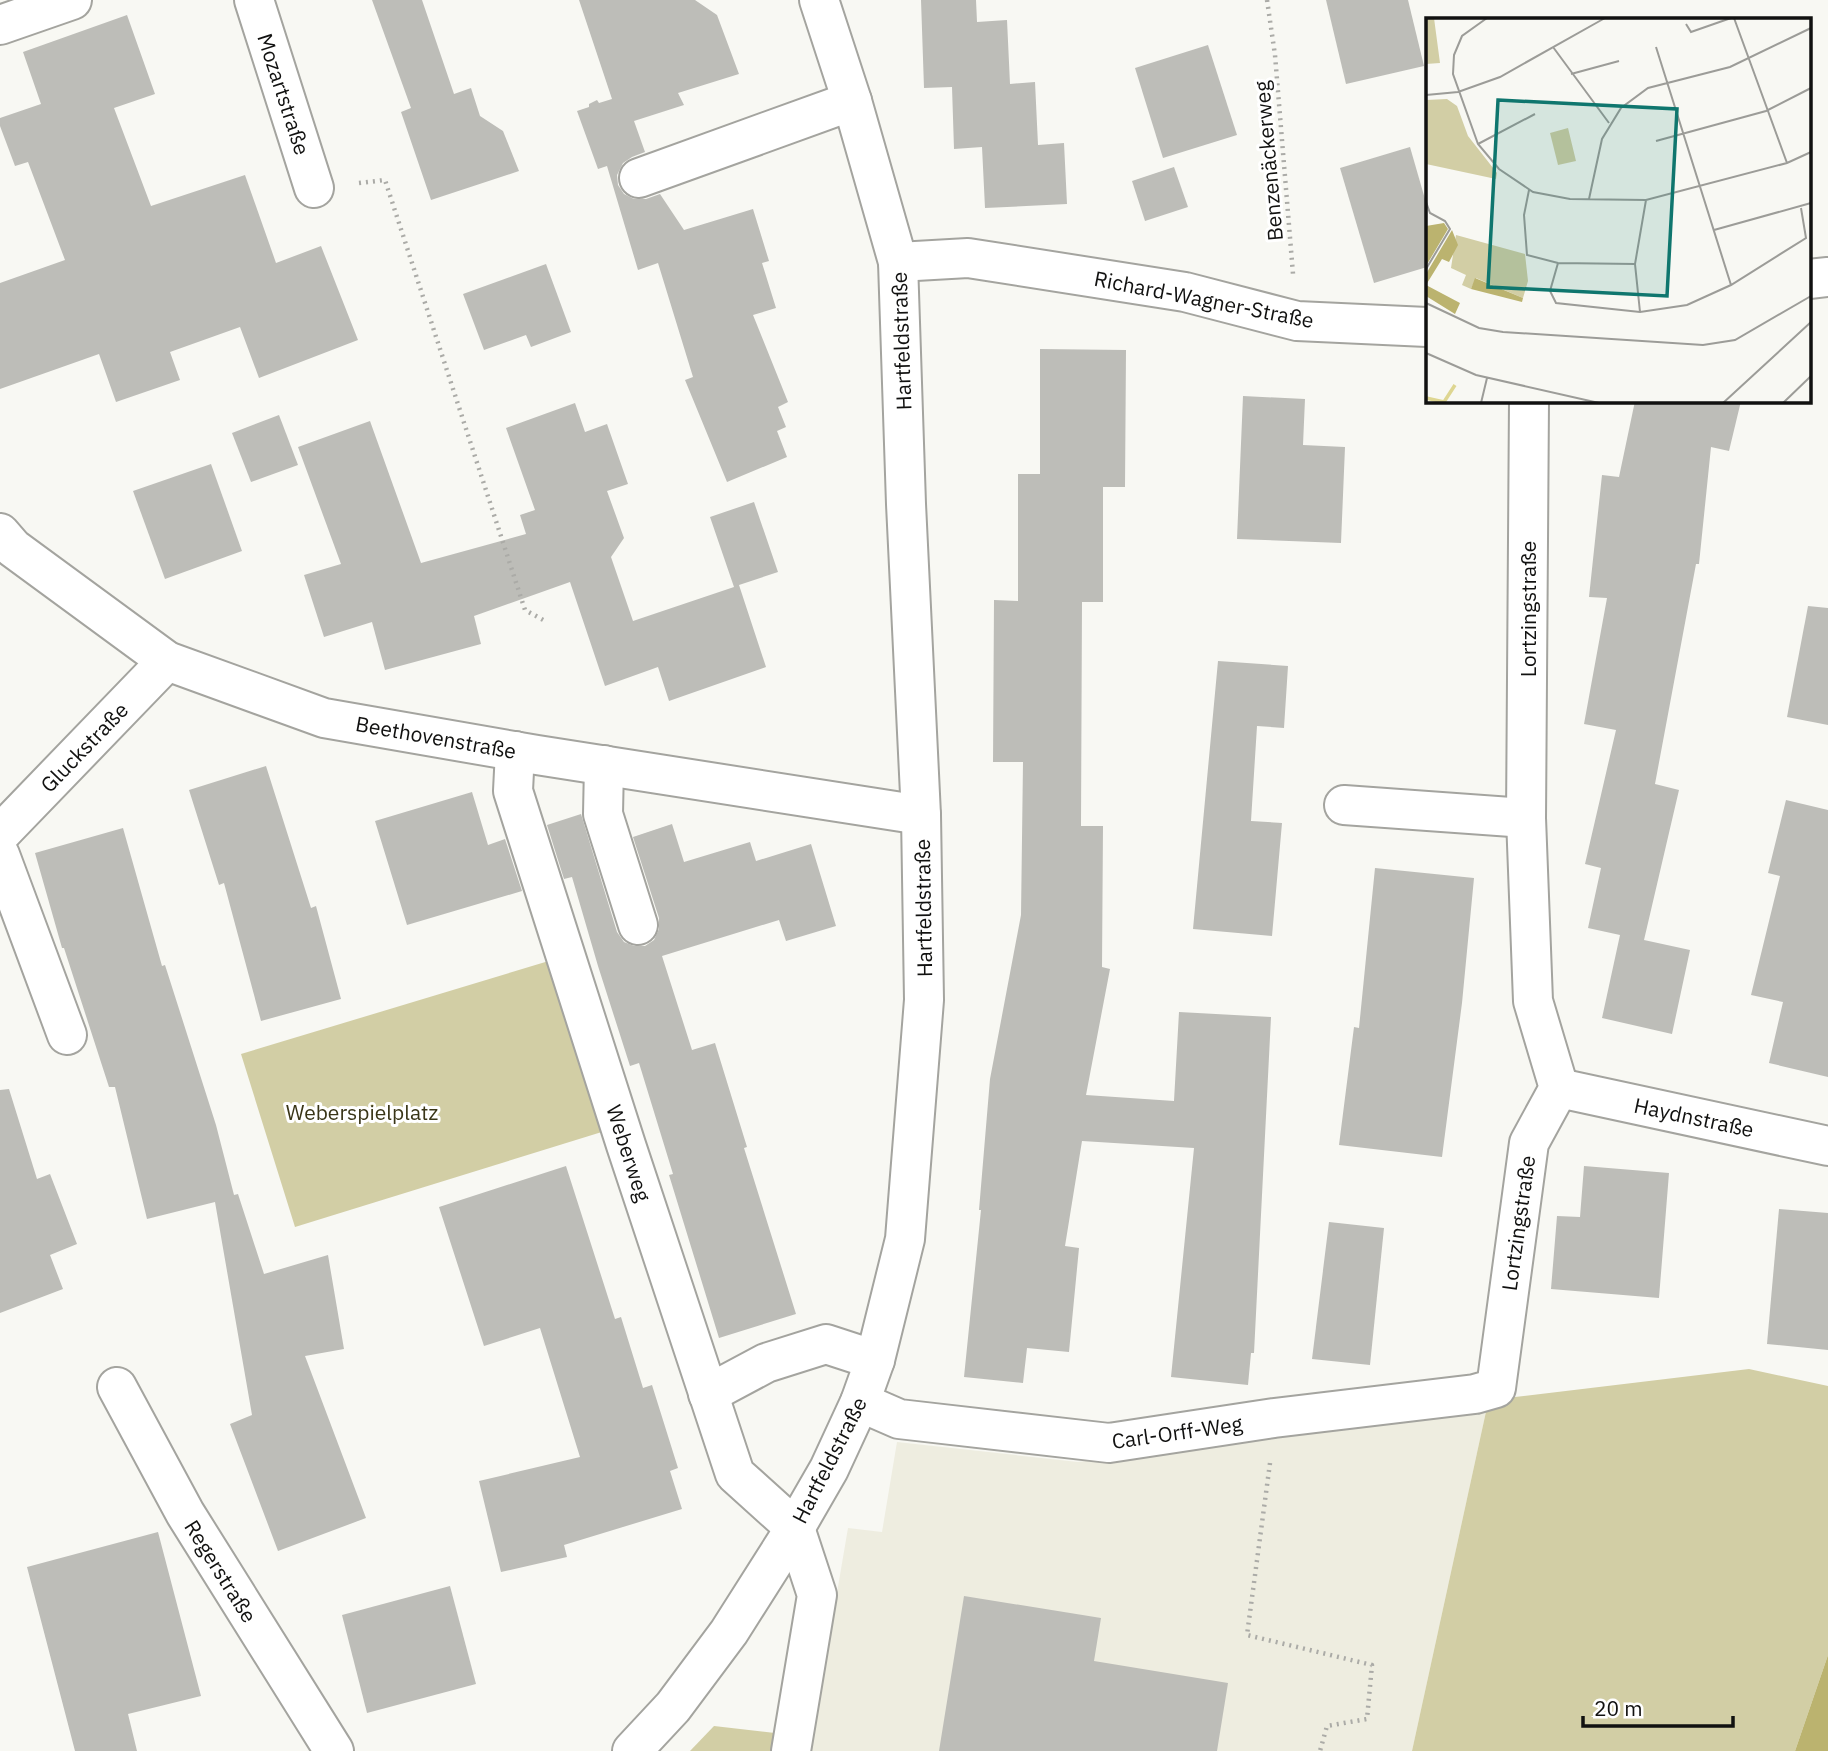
<svg xmlns="http://www.w3.org/2000/svg" width="1828" height="1751" font-family="'IBM Plex Sans',sans-serif">
  <style>
    .built { fill: #eeede0 }
    .green { fill: #d2cea5 }
    .forest { fill: #bbb36f }
    .building { fill: #bdbdb8 }
    .lines { fill: none; stroke-linecap: round; stroke-linejoin: round }
    .minor-casing { stroke: #a4a49f; stroke-width: 42 }
    .path { stroke: #ababa7; stroke-width: 4.5; stroke-dasharray: 2 5; stroke-linecap: butt }
    .minor { stroke: #fff; stroke-width: 38 }
    .labels { text-anchor: middle; dominant-baseline: central; stroke-width: 6; stroke-linejoin: round; paint-order: stroke }
    .street-label { font-size: 21px; fill: #111110; stroke: #fff }
    .park-label { font-size: 21px; fill: #393517; stroke: #fff }
    .inset-river { fill: none; stroke: #ded691; stroke-width: 3.5 }
    .inset-road { fill: none; stroke: #9c9c98; stroke-width: 2 }
    .view { fill: #0f766e; fill-opacity: 0.15; stroke: #0f766e; stroke-width: 3.5 }
    .inset-edge { fill: none; stroke: #111110; stroke-width: 3.5 }
  </style>
  <rect width="100%" height="100%" fill="#f8f8f3"/>
  <polygon class="built" points="1487,1407 1412,1751 810,1751 848,1528 882,1532 897,1442 1078,1462"/>
  <g class="green">
    <polygon points="552,960 605,1131 295,1227 241,1054"/>
    <polygon points="1749,1369 1828,1386 1828,1655 1795,1751 1412,1751 1487,1407 1515,1397"/>
    <polygon points="714,1726 775,1733 772,1751 690,1751"/>
  </g>
  <polygon class="forest" points="1828,1655 1828,1751 1795,1751"/>
  <g class="building">
    <polygon points="372,0 422,0 454,94 471,88 480,116 503,131 519,171 431,200 401,112 411,108"/>
    <polygon points="579,0 695,0 717,15 739,74 678,93 684,105 634,121 645,152 632,157 623,163 617,175 618,185 624,194 634,199 646,199 660,194 684,230 753,209 769,261 762,263 776,308 753,315 788,402 778,407 786,427 777,431 787,457 727,482 685,380 693,377 658,263 638,270 607,166 598,169 577,111 589,107 589,104 597,100 599,103 612,99"/>
    <polygon points="921,0 976,0 977,22 1007,20 1010,84 1035,82 1038,145 1064,143 1067,204 985,208 982,147 954,149 952,87 924,88"/>
    <polygon points="1326,0 1408,0 1424,66 1346,84"/>
    <polygon points="127,15 155,94 114,108 151,206 245,175 276,263 321,246 358,340 259,378 240,327 170,352 180,380 116,402 99,354 0,389 0,283 65,260 28,162 15,166 0,126 0,118 41,104 23,52"/>
    <polygon points="1208,45 1237,135 1163,158 1135,68"/>
    <polygon points="1410,147 1427,206 1427,267 1374,283 1340,168"/>
    <polygon points="1174,167 1188,207 1145,221 1132,181"/>
    <polygon points="546,264 571,332 531,347 526,335 484,350 463,294"/>
    <polygon points="1040,349 1126,350 1125,487 1103,487 1103,602 1082,602 1081,826 1103,826 1102,967 1110,969 1086,1095 1174,1101 1179,1012 1271,1017 1254,1353 1251,1353 1248,1385 1171,1377 1194,1148 1082,1141 1065,1246 1079,1248 1069,1352 1027,1348 1023,1383 964,1377 981,1210 979,1210 990,1079 1021,915 1023,762 993,762 994,600 1018,601 1018,474 1040,474"/>
    <polygon points="1243,396 1305,399 1303,445 1345,447 1341,543 1237,539"/>
    <polygon points="1635,401 1741,401 1729,451 1711,447 1699,564 1696,564 1655,784 1679,790 1644,940 1690,950 1672,1034 1602,1018 1620,935 1588,928 1601,868 1585,864 1616,730 1584,724 1607,598 1589,597 1602,475 1619,477"/>
    <polygon points="575,403 585,432 607,424 628,484 607,491 624,538 611,557 633,621 734,587 710,517 754,502 778,572 739,585 766,667 669,701 658,667 605,686 570,582 474,616 481,644 385,670 372,622 324,637 304,575 341,564 298,447 370,421 421,563 526,534 520,515 535,510 506,428"/>
    <polygon points="279,415 298,465 251,482 232,433"/>
    <polygon points="211,464 242,551 165,579 133,491"/>
    <polygon points="1808,606 1828,608 1828,725 1787,717"/>
    <polygon points="1218,661 1288,666 1284,728 1257,726 1251,821 1282,823 1272,936 1193,929"/>
    <polygon points="266,766 311,908 316,906 341,999 261,1021 224,883 219,885 189,790"/>
    <polygon points="472,792 488,845 505,839 522,891 407,925 375,821"/>
    <polygon points="1786,800 1828,810 1828,1077 1769,1063 1783,1002 1751,995 1780,876 1768,873"/>
    <polygon points="581,814 617,932 624,942 634,946 645,946 654,940 659,929 659,918 633,837 672,824 684,862 750,842 756,861 811,844 836,926 786,941 779,920 662,956 692,1050 715,1043 747,1147 744,1148 796,1314 719,1338 669,1175 673,1174 639,1063 630,1066 598,966 572,877 564,879 547,825"/>
    <polygon points="123,828 162,966 165,965 216,1125 234,1195 238,1194 264,1274 328,1255 344,1349 305,1356 366,1518 278,1551 230,1424 252,1415 215,1202 147,1219 115,1087 109,1087 64,948 62,948 35,853"/>
    <polygon points="1375,868 1474,878 1462,1003 1442,1157 1339,1145 1354,1027 1359,1028"/>
    <polygon points="9,1089 37,1179 50,1174 77,1244 50,1255 63,1289 0,1313 0,1090"/>
    <polygon points="566,1166 615,1319 621,1317 643,1388 652,1385 678,1468 670,1471 682,1509 564,1545 567,1557 501,1572 479,1481 580,1457 540,1328 484,1346 439,1207"/>
    <polygon points="1584,1166 1669,1173 1659,1298 1551,1289 1557,1216 1580,1217"/>
    <polygon points="1779,1209 1828,1213 1828,1350 1767,1344"/>
    <polygon points="1329,1222 1384,1228 1370,1365 1312,1359"/>
    <polygon points="158,1532 201,1696 128,1714 137,1751 75,1751 27,1567"/>
    <polygon points="450,1586 476,1684 367,1713 342,1615"/>
    <polygon points="964,1596 1101,1618 1094,1661 1228,1683 1217,1751 939,1751"/>
  </g>
  <g class="lines">
    <g class="minor-casing">
      <g id="minor">
        <polyline points="254,0 314,188"/>
        <polyline points="0,25 72,0"/>
        <polyline points="639,178 852,101"/>
        <polyline points="898,262 968,258 1185,292 1297,321 1427,327"/>
        <polyline points="1809,279 1828,277"/>
        <polyline points="0,533 13,548 167,661 324,718 537,755 921,815"/>
        <polyline points="515,751 513,791 626,1145 735,1474 795,1528 817,1595 791,1751"/>
        <polyline points="604,765 603,814 638,925"/>
        <polyline points="1344,805 1526,818"/>
        <polyline points="0,834 167,661"/>
        <polyline points="0,855 67,1035"/>
        <polyline points="1559,1088 1828,1146"/>
        <polyline points="117,1387 185,1513 334,1751"/>
        <polyline points="708,1394 766,1363 826,1344 875,1360"/>
        <polyline points="860,1402 899,1419 1109,1443 1274,1418 1475,1394 1496,1388 1529,1143 1559,1088 1533,1001 1526,818 1529,401"/>
        <polyline points="632,1751 673,1707 729,1632 795,1528 829,1469 860,1402 875,1360 905,1239 924,1000 921,815 906,504 898,262 852,101 819,0"/>
      </g>
    </g>
    <g class="path">
      <polyline points="1267,0 1275,55 1293,274"/>
      <polyline points="359,183 385,180 525,610 547,622"/>
      <polyline points="1270,1463 1247,1635 1372,1665 1367,1719 1327,1726 1320,1751"/>
    </g>
    <use href="#minor" class="minor"/>
  </g>
  <g class="labels">
    <g class="street-label">
      <text transform="translate(284 94) rotate(72)">Mozartstraße</text>
      <text transform="translate(1268 161) rotate(-95)">Benzenäckerweg</text>
      <text transform="translate(1204 299) rotate(11)">Richard-Wagner-Straße</text>
      <text transform="translate(901 341) rotate(-92)">Hartfeldstraße</text>
      <text transform="translate(1528 609) rotate(-90)">Lortzingstraße</text>
      <text transform="translate(436 737) rotate(10)">Beethovenstraße</text>
      <text transform="translate(84 747) rotate(-46)">Gluckstraße</text>
      <text transform="translate(923 908) rotate(-91)">Hartfeldstraße</text>
      <text transform="translate(1694 1117) rotate(12)">Haydnstraße</text>
      <text transform="translate(629 1153) rotate(72)">Weberweg</text>
      <text transform="translate(1518 1223) rotate(-82)">Lortzingstraße</text>
      <text transform="translate(1177 1432) rotate(-8)">Carl-Orff-Weg</text>
      <text transform="translate(829 1460) rotate(-63)">Hartfeldstraße</text>
      <text transform="translate(221 1571) rotate(58)">Regerstraße</text>
    </g>
    <g class="park-label">
      <text x="362" y="1112">Weberspielplatz</text>
    </g>
  </g>
  <g transform="translate(1426 18)">
    <rect width="385" height="385" fill="#f8f8f3"/>
    <path d="M 0,0 L 8,0 L 14,45 L 0,46 ZM 21,81 L 31,88 L 42,118 L 71,155 L 70,161 L 0,146 L 0,82 ZM 142,110 L 150,143 L 132,147 L 124,115 ZM 30,217 L 99,236 L 102,263 L 97,280 L 50,260 L 45,271 L 36,267 L 40,257 L 25,250 Z" fill="#d2cea5"/>
    <path d="M 18,205 L 22,211 L 0,248 L 0,208 ZM 26,212 L 32,227 L 23,244 L 16,241 L 0,267 L 34,285 L 29,296 L 0,278 L 0,256 ZM 49,260 L 97,280 L 96,284 L 45,271 Z" fill="#bbb36f"/>
    <path class="inset-river" d="M 0,380 L 18,384 L 29,367"/>
    <path class="inset-road" d="M 61,0 L 36,18 L 28,37 L 27,56 L 52,126 L 73,151 L 107,174 L 144,181 L 220,182 L 361,145 L 385,134M 308,0 L 361,145M 260,6 L 265,14 L 305,0M 127,29 L 183,105M 230,29 L 305,267M 145,56 L 193,43M 0,77 L 32,74 L 74,59 L 179,0M 230,123 L 340,93 L 385,70M 52,126 L 109,96M 103,172 L 98,197 L 101,237 L 132,245 L 209,246M 163,181 L 176,121 L 195,90 L 222,70 L 304,49 L 385,10M 0,184 L 4,195 L 19,203 L 24,211 L 0,251M 288,212 L 385,185M 132,245 L 124,273 L 130,285 L 214,294 L 261,287 L 305,267 L 380,220 L 375,190M 0,285 L 53,310 L 77,314 L 277,327 L 309,322 L 385,278M 214,294 L 209,246 L 220,182M 0,335 L 50,357 L 173,385M 55,385 L 61,360M 297,385 L 385,304M 357,385 L 385,358"/>
    <path class="view" d="M 72,82 L 251,91 L 241,278 L 62,269 Z"/>
    <rect width="385" height="385" class="inset-edge"/>
  </g>
  <path d="M1583 1716v10h150v-10" fill="none" stroke="#111110" stroke-width="3.5"/>
  <text x="1594" y="1716" font-size="21" fill="#111110" stroke="#ffffff" stroke-width="5" paint-order="stroke">20 m</text>
</svg>
